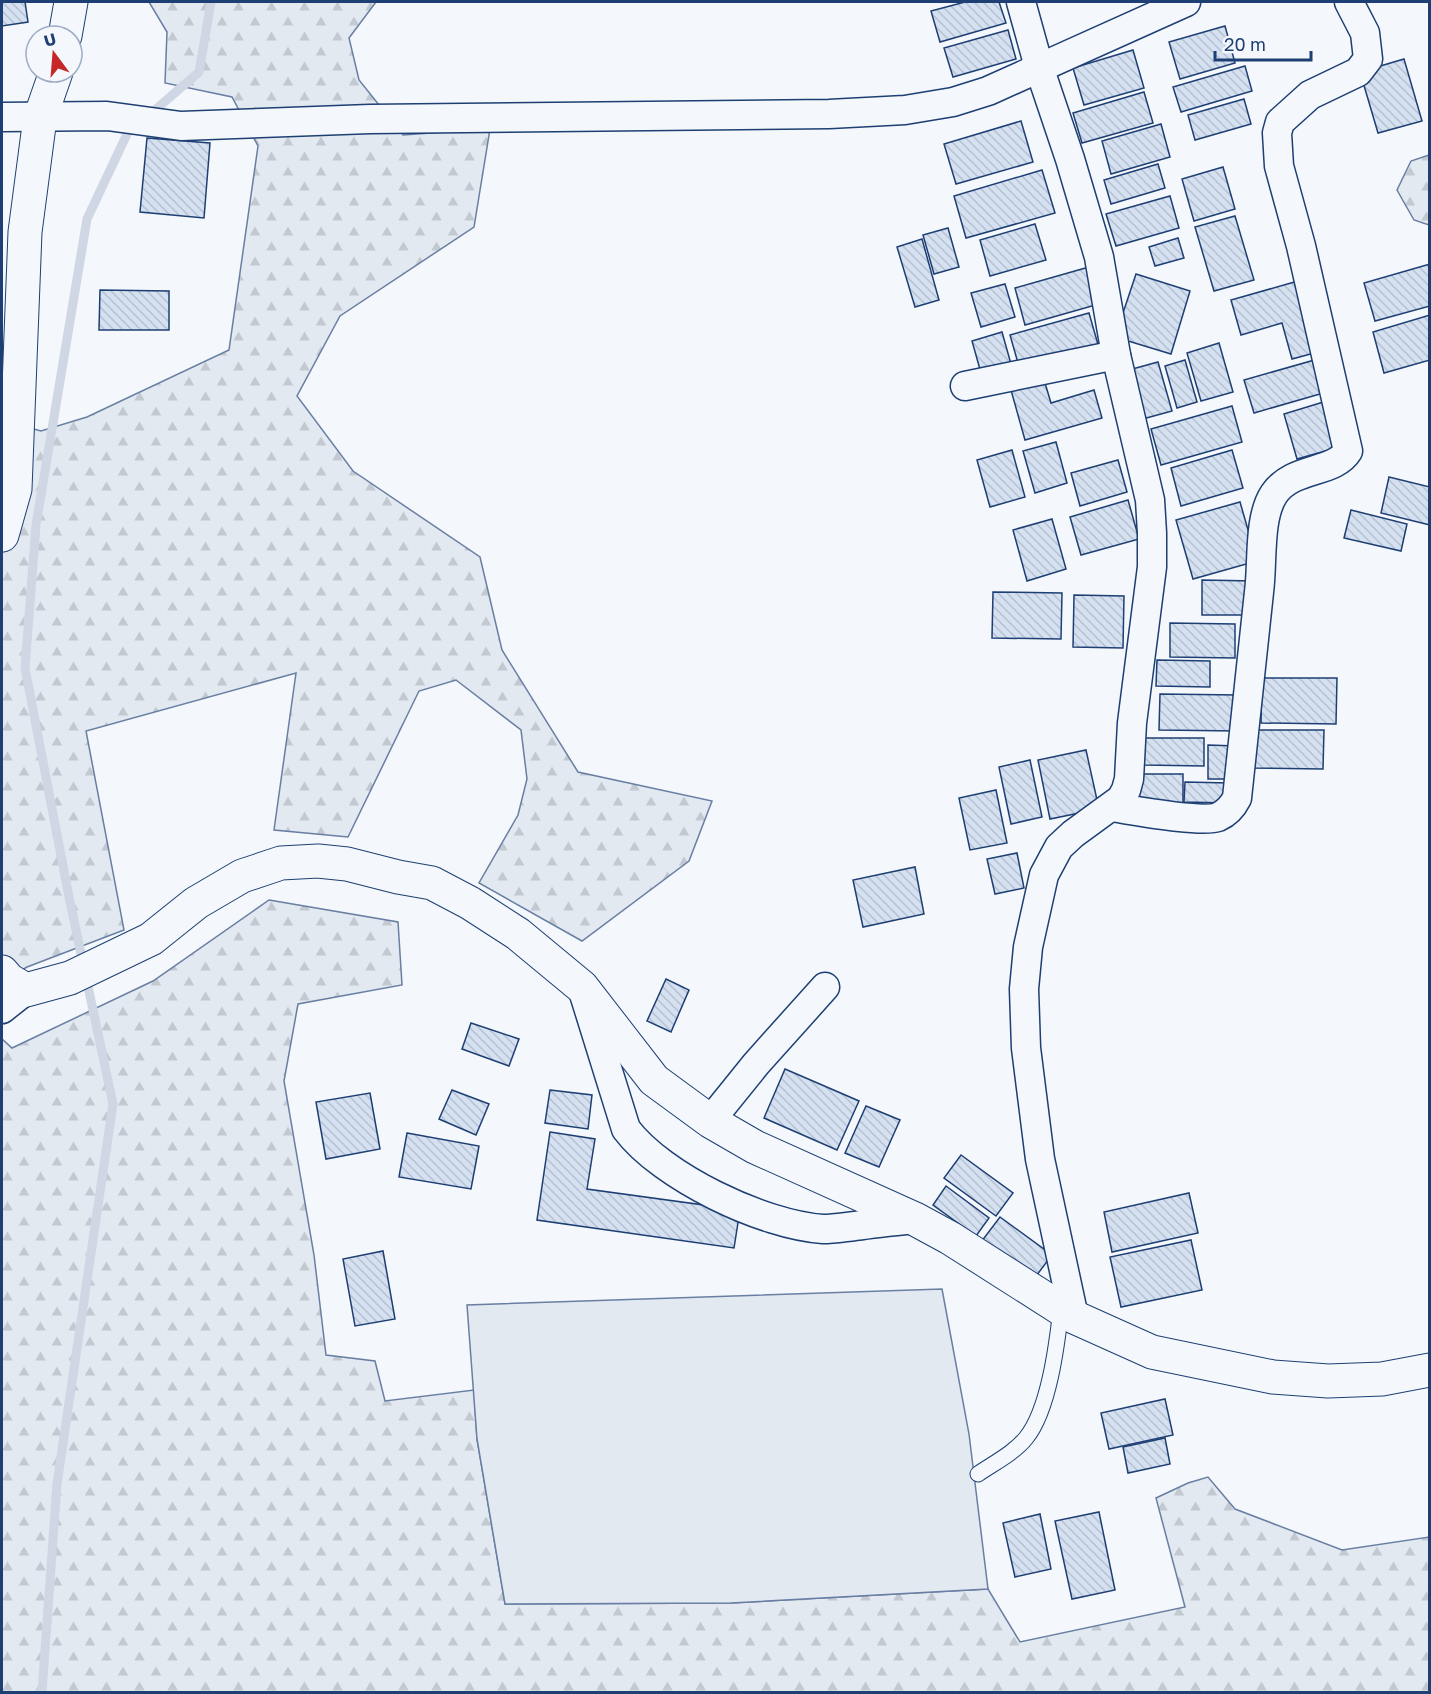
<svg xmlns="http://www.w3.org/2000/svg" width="1431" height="1694" font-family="'Golos Text',sans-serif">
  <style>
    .forest { fill: url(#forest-firs); stroke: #687fa3; stroke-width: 1.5 }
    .garden { fill: #e3e9f0; stroke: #687fa3; stroke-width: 1.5 }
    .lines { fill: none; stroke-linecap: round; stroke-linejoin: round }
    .stream { stroke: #cfd7e4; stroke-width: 9 }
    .building { fill: url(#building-back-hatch); stroke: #1d3f73; stroke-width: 1.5 }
    .service-casing { stroke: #1d3f73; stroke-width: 17 }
    .minor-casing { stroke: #1d3f73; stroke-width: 31 }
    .tertiary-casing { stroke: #1d3f73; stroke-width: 35 }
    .service { stroke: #f4f7fb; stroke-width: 15 }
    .minor { stroke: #f4f7fb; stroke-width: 28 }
    .tertiary { stroke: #f4f7fb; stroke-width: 33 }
  </style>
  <defs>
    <pattern id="forest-firs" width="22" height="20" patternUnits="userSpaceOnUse" patternTransform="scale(1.5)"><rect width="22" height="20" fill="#e3e9f0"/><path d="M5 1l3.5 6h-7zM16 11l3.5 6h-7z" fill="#c2c9d1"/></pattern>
    <pattern id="building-back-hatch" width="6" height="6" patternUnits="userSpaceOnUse" patternTransform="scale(1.5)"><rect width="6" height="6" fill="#d5e0f0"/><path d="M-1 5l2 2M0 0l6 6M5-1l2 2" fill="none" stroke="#b6c1d1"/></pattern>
  </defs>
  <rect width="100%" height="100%" fill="#f4f7fb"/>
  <g class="forest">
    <polygon points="149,2 376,2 349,38 359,80 403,135 490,129 474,227 340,316 297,396 353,471 480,557 502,650 578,772 712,801 689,861 582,941 479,883 518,815 527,779 521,730 456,680 419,691 348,837 274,830 296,673 86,731 124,930 27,967 2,982 2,420 41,431 87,417 229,350 258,146 232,97 165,83 167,32"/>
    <polygon points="1429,155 1430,155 1429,225 1414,220 1397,190 1411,161"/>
    <polygon points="269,900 398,922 402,985 298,1004 284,1081 314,1255 326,1355 375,1361 385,1401 474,1390 477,1439 505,1604 731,1603 988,1589 1020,1642 1185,1607 1156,1498 1188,1483 1208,1477 1235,1509 1342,1550 1429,1537 1429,1692 2,1692 2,1039 12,1048 153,981"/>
  </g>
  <polygon class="garden" points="942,1289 969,1434 988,1589 731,1603 505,1604 477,1439 467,1305"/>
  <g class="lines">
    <g class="stream">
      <polyline points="148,116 199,72 211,2"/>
      <polyline points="42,1692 57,1484 113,1104 69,897 25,668 36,525 87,219 128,132 135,127"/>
    </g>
  </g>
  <g class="building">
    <polygon points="2,2 25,2 28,22 2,26"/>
    <polygon points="965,2 999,2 1006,23 940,42 931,11"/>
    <polygon points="1225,26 1235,63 1180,79 1169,42"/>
    <polygon points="1008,30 1016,59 953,77 944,48"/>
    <polygon points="1133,50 1144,88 1084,105 1073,68"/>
    <polygon points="1404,59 1422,121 1378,133 1360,72"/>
    <polygon points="1245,66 1252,91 1181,112 1173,87"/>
    <polygon points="1144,92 1153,123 1082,143 1073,113"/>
    <polygon points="1244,99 1251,124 1195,140 1188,115"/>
    <polygon points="1021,121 1033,162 956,184 944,144"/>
    <polygon points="1161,124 1170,157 1111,174 1102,141"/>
    <polygon points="147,138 210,143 204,218 140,212"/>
    <polygon points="1158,164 1165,188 1111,204 1104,180"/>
    <polygon points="1223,167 1235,209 1194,221 1182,179"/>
    <polygon points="1042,170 1055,213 966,238 954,196"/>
    <polygon points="1170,196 1179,228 1116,246 1106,214"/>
    <polygon points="1235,216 1254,280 1214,291 1195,227"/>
    <polygon points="1035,224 1046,260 990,276 980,240"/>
    <polygon points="948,228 959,267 934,274 923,235"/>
    <polygon points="1178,238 1184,258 1155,266 1149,247"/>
    <polygon points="922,239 939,300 915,307 897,247"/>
    <polygon points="1430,264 1430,306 1375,321 1364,283"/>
    <polygon points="1089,267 1099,304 1025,325 1015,288"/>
    <polygon points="1136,274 1190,291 1171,354 1115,337"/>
    <polygon points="1298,281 1318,352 1292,359 1282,323 1241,335 1231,300"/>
    <polygon points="1005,284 1015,317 981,327 971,293"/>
    <polygon points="100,290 169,291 169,330 99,330"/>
    <polygon points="1089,313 1099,348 1020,370 1010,335"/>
    <polygon points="1430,315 1430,360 1384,373 1373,332"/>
    <polygon points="1002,332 1011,364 981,373 972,341"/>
    <polygon points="1219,343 1233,392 1201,401 1187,353"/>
    <polygon points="1318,359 1327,392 1254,413 1244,380"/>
    <polygon points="1185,360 1197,402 1177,408 1165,366"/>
    <polygon points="1158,362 1172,411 1139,420 1125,371"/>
    <polygon points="1042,373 1051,403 1094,390 1102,418 1025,440 1009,383"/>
    <polygon points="1330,400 1343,446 1297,459 1284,414"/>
    <polygon points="1232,406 1242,442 1161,465 1151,429"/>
    <polygon points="1056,442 1067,483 1035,493 1023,451"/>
    <polygon points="1012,450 1025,497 990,507 977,460"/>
    <polygon points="1232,450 1243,488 1181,506 1171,468"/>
    <polygon points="1118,460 1127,492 1080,506 1071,473"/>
    <polygon points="1389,477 1430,487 1430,525 1381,513"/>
    <polygon points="1128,500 1139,539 1081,555 1070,517"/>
    <polygon points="1240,502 1257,561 1193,579 1176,520"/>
    <polygon points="1351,510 1407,524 1401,551 1344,538"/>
    <polygon points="1052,519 1066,569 1027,581 1013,530"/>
    <polygon points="1202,580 1254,581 1253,615 1202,615"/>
    <polygon points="993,592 1062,593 1061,639 992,638"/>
    <polygon points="1074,595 1124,596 1123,648 1073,647"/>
    <polygon points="1170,623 1235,624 1235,658 1170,657"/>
    <polygon points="1157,660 1210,661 1210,687 1156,686"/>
    <polygon points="1262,678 1337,678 1336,724 1261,723"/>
    <polygon points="1160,694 1238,695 1238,731 1159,730"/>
    <polygon points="1252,730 1324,730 1323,769 1252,768"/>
    <polygon points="1145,738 1204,738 1204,766 1144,765"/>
    <polygon points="1208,745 1236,746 1236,779 1208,779"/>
    <polygon points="1086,750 1099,809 1050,819 1038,760"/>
    <polygon points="1030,760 1042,817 1011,824 999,767"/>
    <polygon points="1139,774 1183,774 1183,803 1139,802"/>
    <polygon points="1185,782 1229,783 1229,803 1184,802"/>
    <polygon points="996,790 1007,843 970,850 959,798"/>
    <polygon points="1017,853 1024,888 995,894 987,859"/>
    <polygon points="915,867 924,914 863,927 853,880"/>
    <polygon points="666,979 689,990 671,1032 647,1021"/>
    <polygon points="471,1023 519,1039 509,1066 462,1049"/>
    <polygon points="785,1069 859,1101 837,1150 764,1118"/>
    <polygon points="452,1090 489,1104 476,1135 439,1119"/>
    <polygon points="550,1090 592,1095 588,1129 545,1123"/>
    <polygon points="370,1093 380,1149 326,1159 316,1102"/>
    <polygon points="866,1106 900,1120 879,1167 845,1153"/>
    <polygon points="550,1132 595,1139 587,1189 740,1210 734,1248 537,1220"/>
    <polygon points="407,1133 479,1146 471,1189 399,1177"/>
    <polygon points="961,1155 1013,1193 996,1216 944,1178"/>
    <polygon points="946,1186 989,1218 976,1236 933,1205"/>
    <polygon points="1189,1193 1198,1233 1112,1252 1104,1212"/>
    <polygon points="1000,1217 1052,1255 1030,1284 978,1246"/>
    <polygon points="1191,1240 1202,1290 1121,1307 1110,1257"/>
    <polygon points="383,1251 395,1319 355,1326 343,1259"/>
    <polygon points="1165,1399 1173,1435 1109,1449 1101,1413"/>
    <polygon points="1165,1438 1170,1464 1128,1473 1123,1447"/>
    <polygon points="1099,1512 1115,1590 1072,1599 1055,1521"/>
    <polygon points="1040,1514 1051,1569 1015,1577 1003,1523"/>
  </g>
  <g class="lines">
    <g class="service-casing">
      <path id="service" d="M 978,1474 C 994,1463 1014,1453 1026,1438 C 1049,1410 1057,1344 1061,1309"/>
    </g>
    <g class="minor-casing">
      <g id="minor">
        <polyline points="1021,2 1039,67 1070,159 1099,257 1116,355 1150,500 1152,533 1152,567 1132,723 1129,779 1126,790 1121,799 1073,834 1059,847 1044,875 1028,947 1024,989 1026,1048 1040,1159 1074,1317"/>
        <polyline points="2,117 107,116 181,126 370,119 829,114 905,110 953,102 988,91 1186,2"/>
        <polyline points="965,386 1116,355"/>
        <path d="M 1111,807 C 1132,810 1201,823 1218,817 C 1227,813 1233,806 1237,798 C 1244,729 1252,661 1259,592 C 1263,563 1258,518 1274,494 C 1293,466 1334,474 1348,451 L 1301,246 L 1279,166 L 1277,133 L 1280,122 L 1310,95 L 1358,72 L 1368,59 L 1365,33 L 1349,2"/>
        <path d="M 584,994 L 626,1129 C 662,1177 763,1225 823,1229 C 834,1229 845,1227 855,1226 C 875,1223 895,1221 915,1219"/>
        <polyline points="2,1009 26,990"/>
        <polyline points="710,1121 756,1064 825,987"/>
      </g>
    </g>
    <g class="tertiary-casing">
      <g id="tertiary">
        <polyline points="65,36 71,2"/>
        <polyline points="2,535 15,489 25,232 40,118 56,72"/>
        <polyline points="2,972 9,980 26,990 70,978 151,939 196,903 242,876 281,863 318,861 347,864 398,877 432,883 470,903 518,934 582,987 654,1080 710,1121 755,1147 915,1219 950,1238 1074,1317 1152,1352 1273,1377 1328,1381 1382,1379 1430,1370"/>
      </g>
    </g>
    <use href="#service" class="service"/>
    <use href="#minor" class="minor"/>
    <use href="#tertiary" class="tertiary"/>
  </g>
  <rect width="1431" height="1694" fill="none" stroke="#1d3f73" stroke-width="6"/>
  <g transform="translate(54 54) rotate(344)"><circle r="28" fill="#f4f7fb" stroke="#9eadc5" stroke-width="1.5"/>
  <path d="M0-4.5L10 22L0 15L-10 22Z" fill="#c62828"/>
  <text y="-9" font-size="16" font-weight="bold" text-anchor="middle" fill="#1d3f73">U</text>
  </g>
  <path d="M1215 51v9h96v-9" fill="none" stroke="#1d3f73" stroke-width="3"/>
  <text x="1224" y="51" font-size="18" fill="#1d3f73" stroke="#f4f7fb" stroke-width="4.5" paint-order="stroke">20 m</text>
</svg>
